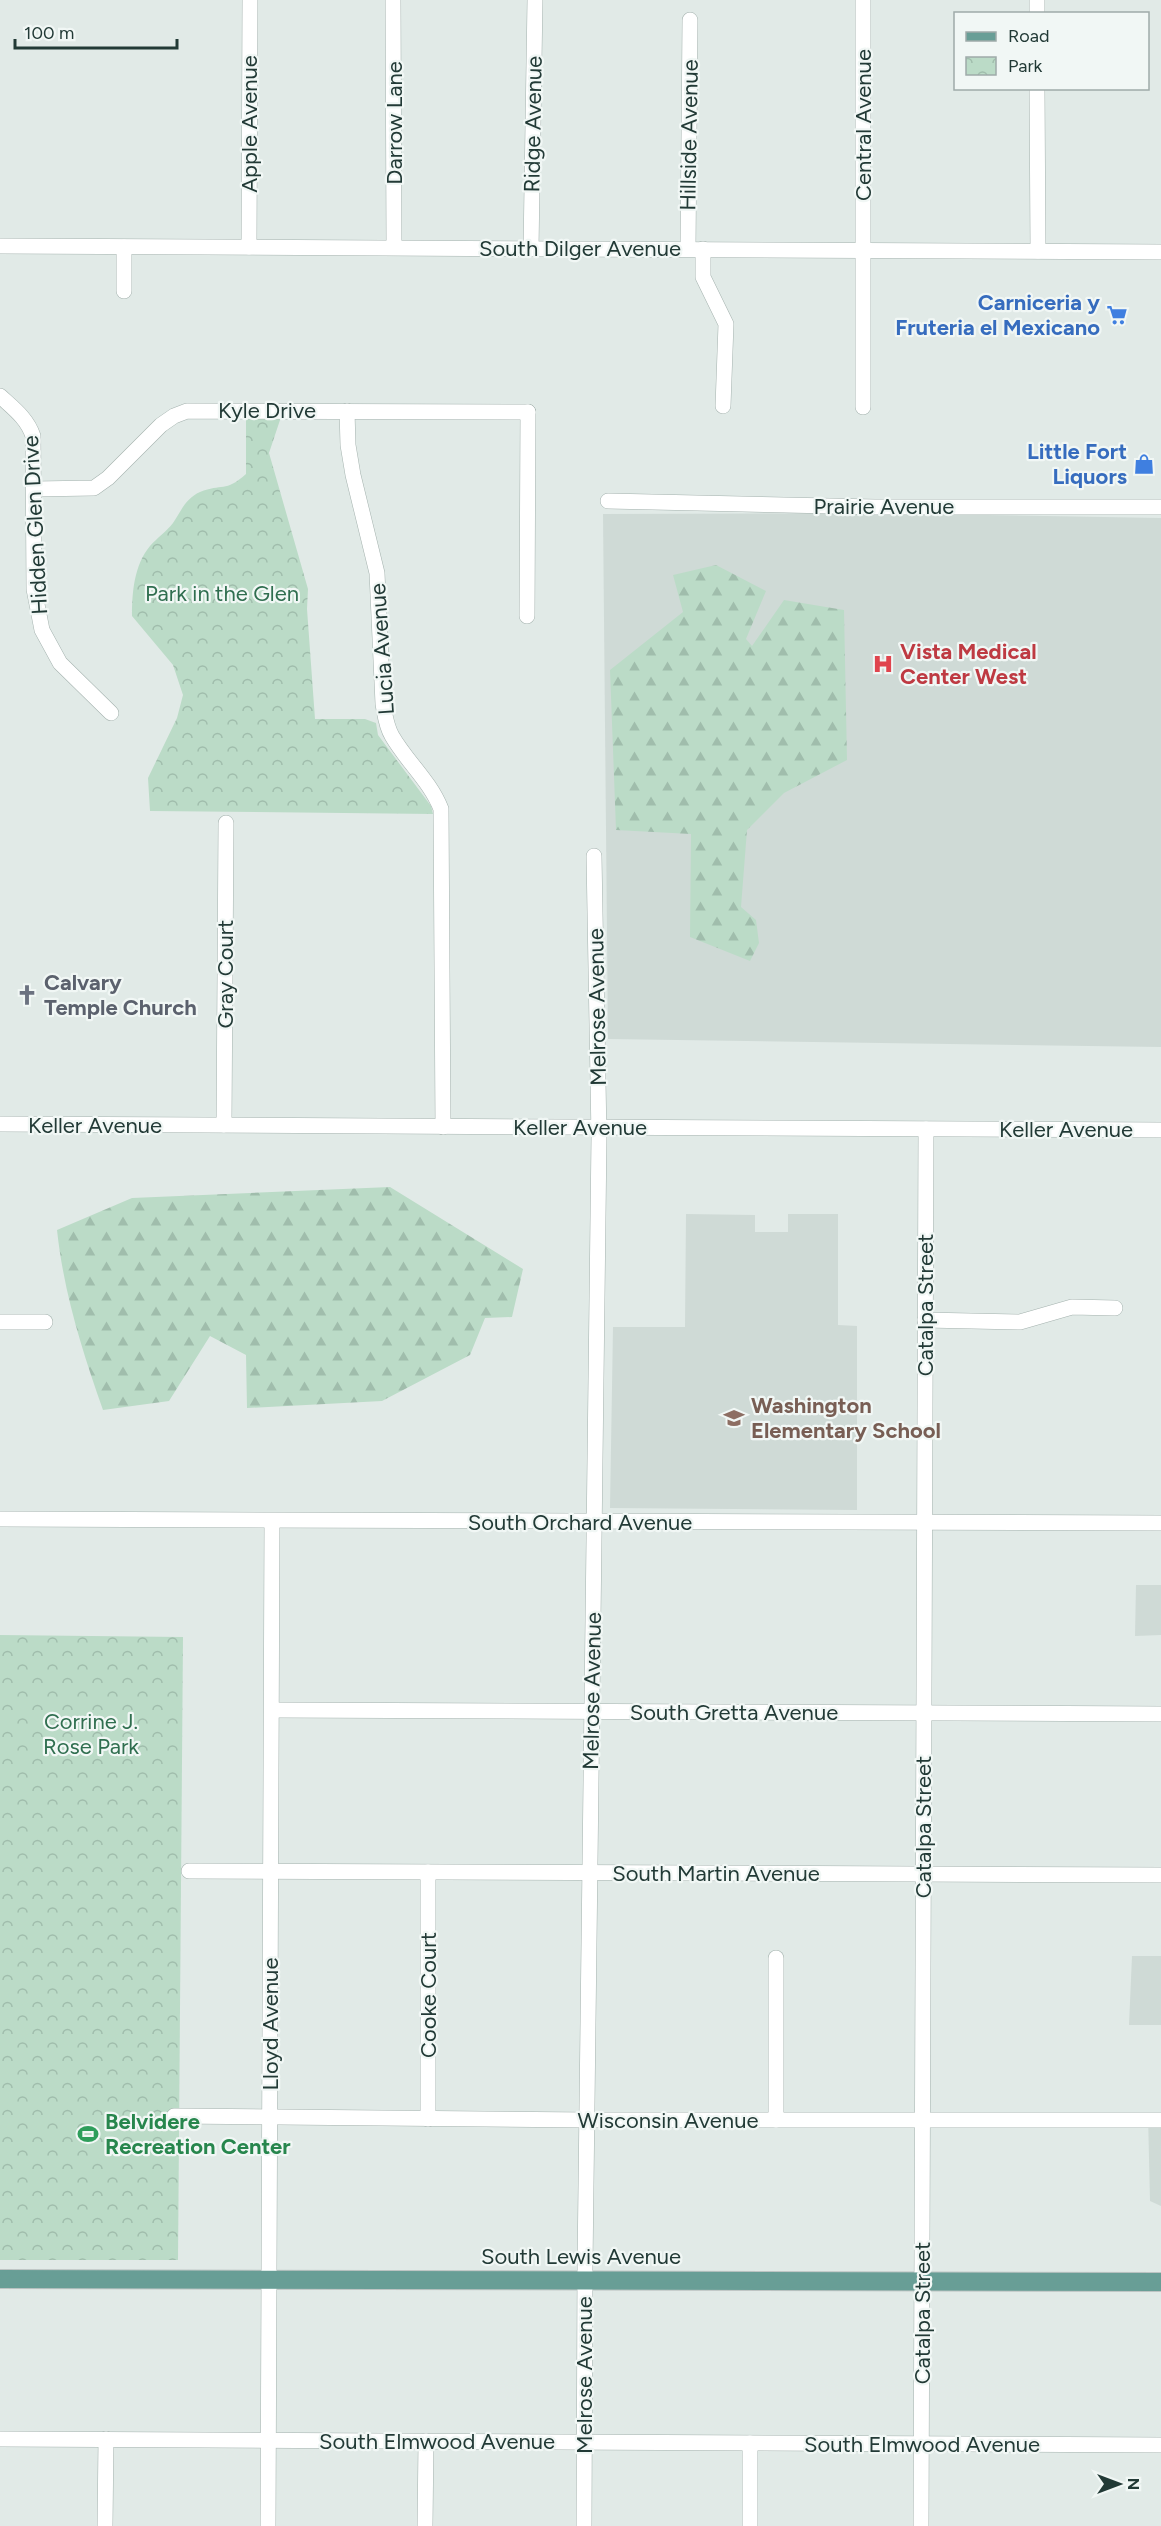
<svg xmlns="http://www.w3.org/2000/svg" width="1161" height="2526" font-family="Figtree,sans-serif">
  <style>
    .built { fill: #cfdad6 }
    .forest { fill: url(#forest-firs) }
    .park { fill: url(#park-crowns) }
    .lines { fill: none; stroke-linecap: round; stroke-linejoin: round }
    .minor-casing { stroke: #a4b2ae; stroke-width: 16 }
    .major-casing { stroke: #bdc4c3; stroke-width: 20 }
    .minor { stroke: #fff; stroke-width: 15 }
    .major { stroke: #689e96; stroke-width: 18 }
    .labels { text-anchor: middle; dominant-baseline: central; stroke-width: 4.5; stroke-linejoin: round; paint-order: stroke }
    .street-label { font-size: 22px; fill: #223a36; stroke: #f1f7f5 }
    .shop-label { font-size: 22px; font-weight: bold; fill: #366cbe; stroke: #f1f7f5; text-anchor: end }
    .park-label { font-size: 22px; fill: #2f6e4f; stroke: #f1f7f5 }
    .health-label { font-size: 22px; font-weight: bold; fill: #be3a42; stroke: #f1f7f5; text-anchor: start }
    .worship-label { font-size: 22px; font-weight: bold; fill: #5b616d; stroke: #f1f7f5; text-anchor: start }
    .education-label { font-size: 22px; font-weight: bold; fill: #785e54; stroke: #f1f7f5; text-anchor: start }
    .leisure-label { font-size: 22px; font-weight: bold; fill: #27864d; stroke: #f1f7f5; text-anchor: start }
  </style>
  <defs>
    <pattern id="forest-firs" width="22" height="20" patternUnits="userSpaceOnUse" patternTransform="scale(1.5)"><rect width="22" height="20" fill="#bbdbc7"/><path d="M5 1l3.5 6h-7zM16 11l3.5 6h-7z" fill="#a0bdac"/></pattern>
    <pattern id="park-crowns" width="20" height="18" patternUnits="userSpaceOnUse" patternTransform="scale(1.5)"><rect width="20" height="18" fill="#bbdbc7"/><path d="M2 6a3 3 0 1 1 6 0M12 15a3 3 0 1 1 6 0" fill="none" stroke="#a0bdac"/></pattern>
  </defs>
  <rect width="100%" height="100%" fill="#e1eae7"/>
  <g class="built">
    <polygon points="864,513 1161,518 1161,1047 608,1039 603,514"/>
    <polygon points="686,1214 755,1215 755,1232 788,1232 788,1214 838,1214 838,1325 857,1326 857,1510 610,1508 613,1327 685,1327"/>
    <polygon points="1136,1585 1161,1585 1161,1635 1135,1636"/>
    <polygon points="1132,1956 1161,1956 1161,2025 1129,2025"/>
    <polygon points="1148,2115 1161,2115 1161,2206 1150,2201"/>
  </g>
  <g class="forest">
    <polygon points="716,565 766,591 746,639 752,646 784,600 844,610 847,760 784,793 747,830 741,907 756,920 759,943 750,961 690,937 691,834 616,830 610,670 683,612 673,575"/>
    <path d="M 390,1187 L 523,1269 L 512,1317 L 485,1318 L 470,1355 L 382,1401 L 247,1408 L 246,1355 L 210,1336 L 169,1401 L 103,1410 C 82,1350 64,1294 57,1230 L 132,1198 Z"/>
  </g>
  <g class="park">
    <path d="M 246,414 L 282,414 L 269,453 L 308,589 L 307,609 L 315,719 L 365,719 L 376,723 L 378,735 L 431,806 L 433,814 L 150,811 L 148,778 L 177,718 L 183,695 L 173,665 L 132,616 C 132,593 134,565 150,546 C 157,538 167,531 173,523 C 181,511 186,498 200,492 C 222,483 225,493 246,474 Z"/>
    <polygon points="0,1635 183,1637 178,2260 0,2260"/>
  </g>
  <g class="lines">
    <g class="minor-casing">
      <g id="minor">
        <polyline points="393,0 394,246"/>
        <polyline points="1037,0 1037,14"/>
        <polyline points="1037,88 1038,251"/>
        <polyline points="0,246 1161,252"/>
        <polyline points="124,247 124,291"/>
        <polyline points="249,247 250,0"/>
        <polyline points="531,249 535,0"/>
        <polyline points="688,249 690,20"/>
        <polyline points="703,249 703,277 726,324 723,406"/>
        <path d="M 0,396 C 13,408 27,418 33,436 L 34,589 L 42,630 L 60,663 L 111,713"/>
        <polyline points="863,407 863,0"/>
        <path d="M 347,411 L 348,445 L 353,475 L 377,573 L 383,704 C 385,715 386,726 392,736 C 407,762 430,781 441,809 L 443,1127"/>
        <polyline points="35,489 94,488 108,478 161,425 174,416 187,411 528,412"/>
        <polyline points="608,501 875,507 1161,507"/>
        <polyline points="527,616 528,412"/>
        <polyline points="0,1124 1161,1130"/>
        <polyline points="224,1125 226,823"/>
        <polyline points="925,1320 1020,1322 1072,1307 1115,1308"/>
        <polyline points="0,1322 45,1322"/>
        <polyline points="0,1519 1161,1523"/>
        <polyline points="272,1710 1161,1714"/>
        <polyline points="189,1871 1161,1875"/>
        <polyline points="428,1872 428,2119"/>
        <polyline points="174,2116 587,2120 1161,2120"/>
        <polyline points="776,2120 776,1958"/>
        <polyline points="0,2439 1161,2445"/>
        <polyline points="105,2526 106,2439"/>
        <polyline points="268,2526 272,1522"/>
        <polyline points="425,2526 426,2441"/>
        <polyline points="584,2526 585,2266 599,1137 594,856"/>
        <polyline points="750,2526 750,2443"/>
        <polyline points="921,2526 926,1129"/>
      </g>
    </g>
    <g class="major-casing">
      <polyline id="major" points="0,2279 1161,2282"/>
    </g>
    <use href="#minor" class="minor"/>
    <use href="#major" class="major"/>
  </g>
  <defs>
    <g id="supermarket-bare" transform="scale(1.62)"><path d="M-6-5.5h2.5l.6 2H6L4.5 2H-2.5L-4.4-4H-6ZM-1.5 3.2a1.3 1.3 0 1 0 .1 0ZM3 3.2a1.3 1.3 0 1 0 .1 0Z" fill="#3f7fe0" stroke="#f1f7f5" stroke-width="2.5" paint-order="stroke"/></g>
    <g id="shop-bare" transform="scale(1.62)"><path d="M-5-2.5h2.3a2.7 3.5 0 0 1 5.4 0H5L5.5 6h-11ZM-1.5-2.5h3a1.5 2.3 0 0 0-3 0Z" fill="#3f7fe0" stroke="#f1f7f5" stroke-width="2.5" paint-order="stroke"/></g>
    <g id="hospital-bare" transform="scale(1.62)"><path d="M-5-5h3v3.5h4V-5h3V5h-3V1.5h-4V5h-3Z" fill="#e0444e" stroke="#f1f7f5" stroke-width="2.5" paint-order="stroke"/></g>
    <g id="church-bare" transform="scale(1.62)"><path d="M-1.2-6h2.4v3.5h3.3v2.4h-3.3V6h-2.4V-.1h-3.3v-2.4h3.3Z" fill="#6b7280" stroke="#f1f7f5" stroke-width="2.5" paint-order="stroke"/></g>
    <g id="school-bare" transform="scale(1.62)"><path d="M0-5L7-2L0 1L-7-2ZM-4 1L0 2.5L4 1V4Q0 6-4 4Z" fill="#8d6e63" stroke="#f1f7f5" stroke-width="2.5" paint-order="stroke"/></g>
    <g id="stadium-bare" transform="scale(1.62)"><path d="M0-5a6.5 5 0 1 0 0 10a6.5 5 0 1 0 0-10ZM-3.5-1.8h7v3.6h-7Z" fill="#2e9e5b" stroke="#f1f7f5" stroke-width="2.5" paint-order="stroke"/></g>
  </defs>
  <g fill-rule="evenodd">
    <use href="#supermarket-bare" x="1117" y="315"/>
    <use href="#shop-bare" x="1144" y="464"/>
    <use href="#hospital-bare" x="883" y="664"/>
    <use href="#church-bare" x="27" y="995"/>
    <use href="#school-bare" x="734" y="1418"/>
    <use href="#stadium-bare" x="88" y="2134"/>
  </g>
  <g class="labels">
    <g class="street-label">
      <text transform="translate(394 123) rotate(-90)">Darrow Lane</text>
      <text transform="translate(249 124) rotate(-90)">Apple Avenue</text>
      <text transform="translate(533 124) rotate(-89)">Ridge Avenue</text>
      <text transform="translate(863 125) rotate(-90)">Central Avenue</text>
      <text transform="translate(689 135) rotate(-89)">Hillside Avenue</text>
      <text x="580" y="248">South Dilger Avenue</text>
      <text x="267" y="410">Kyle Drive</text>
      <text x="884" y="506">Prairie Avenue</text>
      <text transform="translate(35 525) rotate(-93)">Hidden Glen Drive</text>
      <text transform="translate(382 649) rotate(-94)">Lucia Avenue</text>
      <text transform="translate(225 974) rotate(-90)">Gray Court</text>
      <text transform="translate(597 1007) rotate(-91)">Melrose Avenue</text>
      <text x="95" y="1125">Keller Avenue</text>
      <text x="580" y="1127">Keller Avenue</text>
      <text x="1066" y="1129">Keller Avenue</text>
      <text transform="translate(925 1305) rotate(-90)">Catalpa Street</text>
      <text x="580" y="1522">South Orchard Avenue</text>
      <text transform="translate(592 1691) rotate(-89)">Melrose Avenue</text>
      <text x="734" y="1712">South Gretta Avenue</text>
      <text transform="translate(923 1827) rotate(-90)">Catalpa Street</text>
      <text x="716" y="1873">South Martin Avenue</text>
      <text transform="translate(428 1995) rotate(-90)">Cooke Court</text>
      <text transform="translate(270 2024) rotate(-90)">Lloyd Avenue</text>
      <text x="668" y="2120">Wisconsin Avenue</text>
      <text x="581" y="2256">South Lewis Avenue</text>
      <text transform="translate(922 2313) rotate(-90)">Catalpa Street</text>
      <text transform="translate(584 2375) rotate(-90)">Melrose Avenue</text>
      <text x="437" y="2441">South Elmwood Avenue</text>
      <text x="922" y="2444">South Elmwood Avenue</text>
    </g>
    <g class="shop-label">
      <text x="1100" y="302">Carniceria y<tspan x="1100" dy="25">Fruteria el Mexicano</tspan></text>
      <text x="1127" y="451">Little Fort<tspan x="1127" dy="25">Liquors</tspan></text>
    </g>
    <g class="park-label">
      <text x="222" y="593">Park in the Glen</text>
      <text x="91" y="1721">Corrine J.<tspan x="91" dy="25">Rose Park</tspan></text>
    </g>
    <g class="health-label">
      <text x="900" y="651">Vista Medical<tspan x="900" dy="25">Center West</tspan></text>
    </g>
    <g class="worship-label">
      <text x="44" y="982">Calvary<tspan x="44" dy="25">Temple Church</tspan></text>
    </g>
    <g class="education-label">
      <text x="751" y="1405">Washington<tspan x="751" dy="25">Elementary School</tspan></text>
    </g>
    <g class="leisure-label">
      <text x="105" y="2121">Belvidere<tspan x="105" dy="25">Recreation Center</tspan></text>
    </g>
  </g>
  <rect x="954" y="12" width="195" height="78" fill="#f1f7f5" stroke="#9eaba9" stroke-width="1.5"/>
  <rect x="966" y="32" width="30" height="9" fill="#689e96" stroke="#9eaba9" stroke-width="1.5"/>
  <text x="1008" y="42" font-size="18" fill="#223a36">Road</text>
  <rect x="966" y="57" width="30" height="18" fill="url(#park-crowns)" stroke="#9eaba9" stroke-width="1.5"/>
  <text x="1008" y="72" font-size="18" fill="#223a36">Park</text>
  <g transform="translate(1119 2484) rotate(90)" stroke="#f1f7f5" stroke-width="4.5" paint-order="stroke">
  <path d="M0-4.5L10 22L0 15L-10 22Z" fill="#223a36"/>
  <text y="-9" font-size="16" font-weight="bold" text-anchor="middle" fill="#223a36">N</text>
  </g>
  <path d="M15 39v9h162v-9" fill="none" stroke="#223a36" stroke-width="3"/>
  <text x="24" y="39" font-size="18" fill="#223a36" stroke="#f1f7f5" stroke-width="4.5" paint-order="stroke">100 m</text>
</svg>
